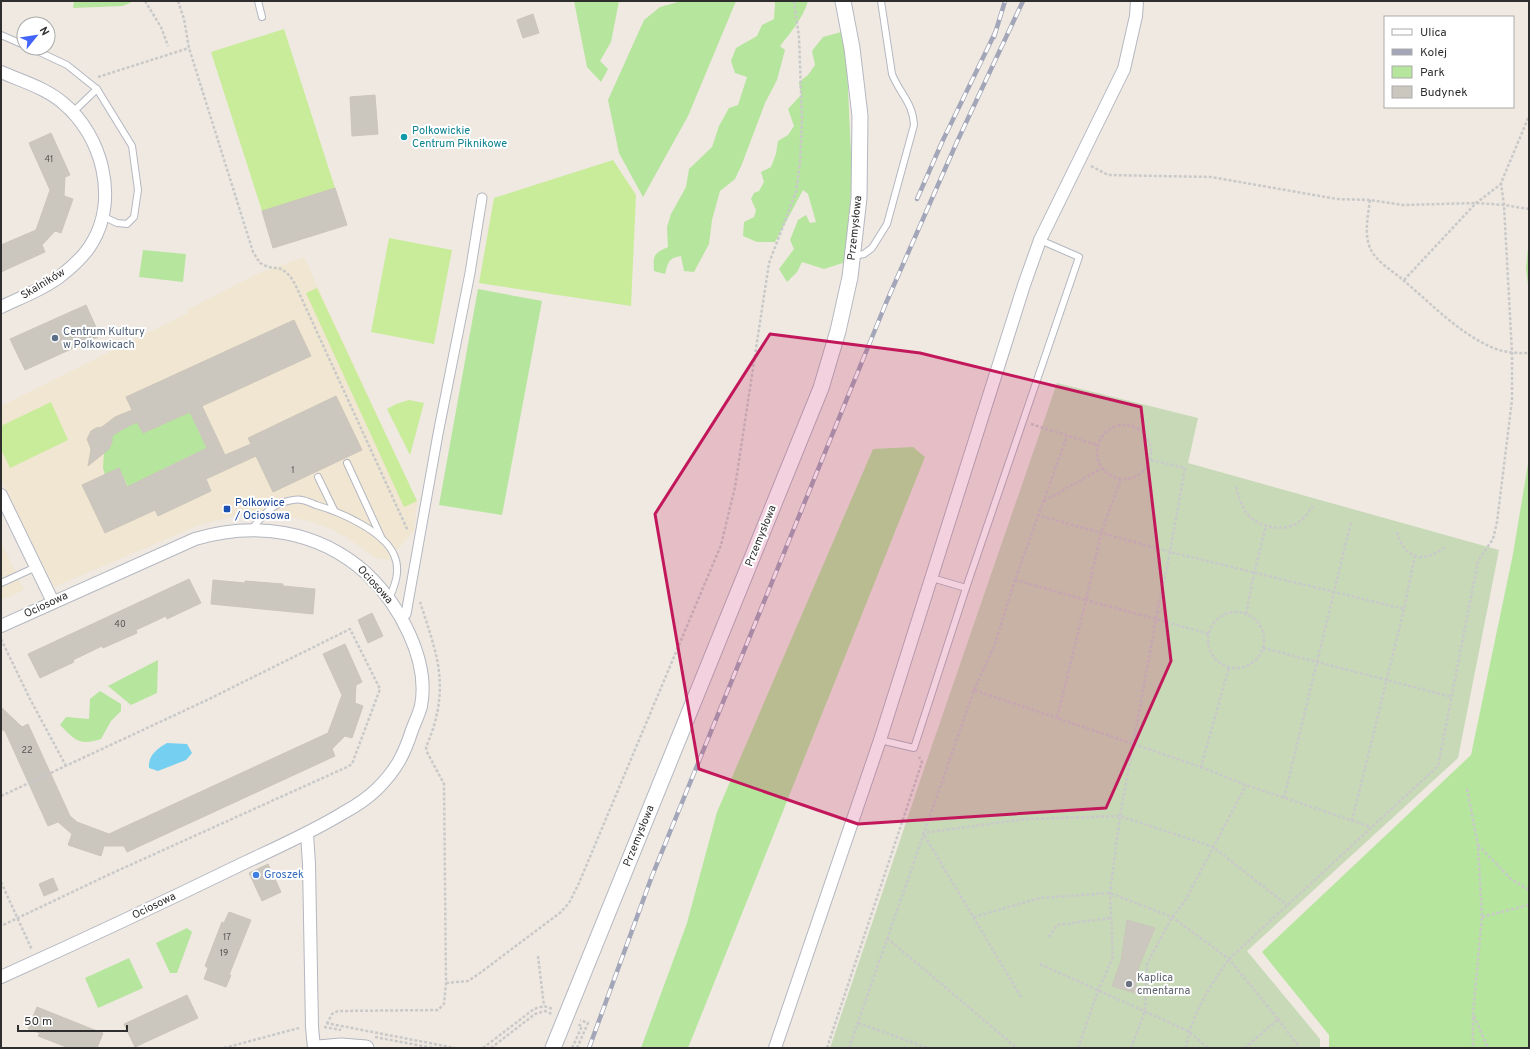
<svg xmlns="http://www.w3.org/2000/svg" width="1530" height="1049" font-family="Overpass,sans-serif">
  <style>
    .education { fill: #f0e6d1 }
    .green { fill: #b6e59e }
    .cemetery { fill: #c8d9b8 }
    .pitch { fill: #c9ec9a }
    .water { fill: #75cff0 }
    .building { fill: #cbc7bf; stroke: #cbc5ba }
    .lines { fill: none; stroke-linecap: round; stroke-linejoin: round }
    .service-casing { stroke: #b4b7c1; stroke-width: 8 }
    .pedestrian-casing { stroke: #b4b7c1; stroke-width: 11 }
    .minor-casing { stroke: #b4b7c1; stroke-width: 14 }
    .tertiary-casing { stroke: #b4b7c1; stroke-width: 17 }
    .path { stroke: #c9c9c9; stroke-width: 2.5; stroke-dasharray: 3 2; stroke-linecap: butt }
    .service { stroke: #fff; stroke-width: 6 }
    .pedestrian { stroke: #fff; stroke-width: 9 }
    .minor { stroke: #fff; stroke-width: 12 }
    .tertiary { stroke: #fff; stroke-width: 15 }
    .rail-casing { stroke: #a3a6b8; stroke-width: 4.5 }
    .rail { stroke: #fff; stroke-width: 3; stroke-dasharray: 9; stroke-linecap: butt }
    .marked { fill: #c2185b; fill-opacity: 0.2; stroke: #c2185b; stroke-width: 3; stroke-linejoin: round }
    .culture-dot { fill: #0f9aa8; stroke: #fff; stroke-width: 1.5 }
    .service-dot { fill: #5c6f8a; stroke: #fff; stroke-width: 1.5 }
    .transit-dot { fill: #1a4fb4; stroke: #fff; stroke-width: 1.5 }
    .shop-dot { fill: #3f7fe0; stroke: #fff; stroke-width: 1.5 }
    .worship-dot { fill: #6b7280; stroke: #fff; stroke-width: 1.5 }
    .labels { text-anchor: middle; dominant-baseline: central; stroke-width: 4; stroke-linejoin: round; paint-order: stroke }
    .number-label { font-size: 9px; fill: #555452 }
    .culture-label { font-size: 11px; fill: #0d838f; stroke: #fff; text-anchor: start }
    .street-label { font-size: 11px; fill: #2e2e2e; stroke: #fff }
    .service-label { font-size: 11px; fill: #4e5e75; stroke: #fff; text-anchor: start }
    .transit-label { font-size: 11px; fill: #164399; stroke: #fff; text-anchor: start }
    .shop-label { font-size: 11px; fill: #366cbe; stroke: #fff; text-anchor: start }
    .worship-label { font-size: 11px; fill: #5b616d; stroke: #fff; text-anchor: start }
  </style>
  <rect width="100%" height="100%" fill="#efe9e1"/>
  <g class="education">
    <polygon points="304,257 417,501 414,531 388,560 376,558 346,537 329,528 309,521 276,514 235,516 199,525 54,587 1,480 1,406 188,313 187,310 259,273"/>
    <polygon points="1,542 24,590 1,600"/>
  </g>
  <g class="green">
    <polygon points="74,1 134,1 123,6 73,8"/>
    <polygon points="574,1 619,1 611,42 600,61 608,69 601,82 587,67"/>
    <polygon points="678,1 736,1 688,116 643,197 619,153 608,100 644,20 660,7 678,2"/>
    <path d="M 774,1 L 808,1 C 803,18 791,32 780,46 L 785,50 L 777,80 L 765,103 L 742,164 L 735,179 L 720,191 L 712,220 L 709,244 L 694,272 L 684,271 L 681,256 C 668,258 668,263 665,274 L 654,271 C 653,255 653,254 668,247 L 667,227 L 671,214 L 686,187 L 689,169 L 712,147 L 719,126 L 729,108 L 738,105 L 747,77 L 735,73 L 731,61 L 736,48 L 757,36 L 762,25 L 774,19 L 775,4 Z"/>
    <polygon points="841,32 847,66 852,177 846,262 824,269 802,262 797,272 787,282 779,269 794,249 790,240 798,220 806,215 810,223 816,222 808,194 803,190 775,242 757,242 743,236 744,222 754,217 756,210 751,199 754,193 759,191 764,182 761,172 771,167 776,154 778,141 788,135 794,126 788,109 801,95 799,82 808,75 815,65 812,51 823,37"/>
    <polygon points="1529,238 1529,292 1526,269"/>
    <polygon points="143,250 186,254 183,282 139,277"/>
    <polygon points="478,289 542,301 502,515 439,505"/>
    <polygon points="190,412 213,461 194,454 141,480 136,504 119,468 105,475 103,468 104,452 111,446 112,436 120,430 137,422 143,433"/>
    <polygon points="913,447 925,457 688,1048 641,1048 687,923 717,812 873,449"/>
    <polygon points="1529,458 1529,1048 1329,1048 1329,1035 1262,952 1471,755 1513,554"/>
    <polygon points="158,660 157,693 131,705 108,686"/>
    <path d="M 100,691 L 121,704 L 121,711 L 111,721 L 101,739 C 79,746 75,740 60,725 L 66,717 L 89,719 L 90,699 Z"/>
    <polygon points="187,928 192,932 177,973 170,973 156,943"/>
    <polygon points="129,958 143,988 98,1008 85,978"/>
  </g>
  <polygon class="cemetery" points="1057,383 1198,418 1188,463 1499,550 1458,758 1247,951 1320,1039 1320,1048 830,1048 927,760"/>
  <g class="pitch">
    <polygon points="284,29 335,188 262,211 211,52"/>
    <polygon points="613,160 636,195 631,306 479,283 494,198"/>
    <polygon points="389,238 452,250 434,344 371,332"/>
    <polygon points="317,288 417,501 404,507 306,293"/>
    <polygon points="409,400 424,403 410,455 387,409 396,404"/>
    <polygon points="51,402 68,440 10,468 1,449 1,426"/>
  </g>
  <path class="water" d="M 167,743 L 187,744 L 192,753 L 186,760 L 158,771 L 149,768 C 148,755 157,749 167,743 Z"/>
  <g class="building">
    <polygon points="533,14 539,33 523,38 517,20"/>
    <polygon points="375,95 378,134 352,136 350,97"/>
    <polygon points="51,133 70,175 65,177 64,196 73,199 61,233 55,231 42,245 45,252 1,272 1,245 36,230 50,190 29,143"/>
    <polygon points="335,188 347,225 273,248 262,211"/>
    <polygon points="86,305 100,336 25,370 10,339"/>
    <polygon points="294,320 311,356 202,406 225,455 251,444 248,438 336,396 362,450 273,492 256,456 206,479 211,491 158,516 155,510 105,533 82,485 119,468 127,487 207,448 190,412 143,433 137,422 123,429 112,436 112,442 109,449 88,466 91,449 87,439 91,431 96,428 102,427 115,417 132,410 126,397"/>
    <polygon points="189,579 201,603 167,619 166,616 136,630 137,633 103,648 102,646 73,660 74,662 40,678 28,654"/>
    <polygon points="213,580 245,583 245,581 283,584 283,586 315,589 313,614 211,604"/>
    <polygon points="372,613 383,636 368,643 358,620"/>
    <polygon points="345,644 362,682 356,685 355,703 363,706 352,738 345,736 332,749 335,756 127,852 124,846 104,846 101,856 68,845 72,834 58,822 48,826 5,731 1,729 1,707 22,727 28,724 70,816 77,822 109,834 328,733 342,695 323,654"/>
    <polygon points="268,864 281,892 262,901 249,873"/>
    <polygon points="53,878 58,890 44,896 39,884"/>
    <polygon points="229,912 251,920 229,975 231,975 226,987 204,979 208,968 205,966 222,922 224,923"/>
    <polygon points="1127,920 1155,928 1139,966 1135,993 1112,986 1121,961"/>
    <polygon points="187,995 198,1018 135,1047 124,1024"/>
    <polygon points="37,1007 92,1029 103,1033 97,1048 69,1048 38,1036 40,1033 28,1029"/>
  </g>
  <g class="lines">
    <g class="service-casing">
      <g id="service">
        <polyline points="258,1 262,17"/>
        <polyline points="1,35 24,45"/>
        <polyline points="31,48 67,65 97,89 132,146 138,190 134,217 127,224 117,223 102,216"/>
        <polyline points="73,112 97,89"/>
        <path d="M 853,256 L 864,254 L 872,248 L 887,224 L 914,125 C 913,103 900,94 892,74 L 881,1"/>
        <polyline points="347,463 382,539"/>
        <polyline points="318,477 334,510"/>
        <path d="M 252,529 C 264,514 272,503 293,500 C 301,498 309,502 316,505 C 340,512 384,531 394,555 C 401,570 395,585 389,599"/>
        <polyline points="932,578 966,588"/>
        <polyline points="1,583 36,567"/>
        <polyline points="880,740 914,748 966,588 1079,257 1040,240"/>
      </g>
    </g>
    <g class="pedestrian-casing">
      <polyline id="pedestrian" points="402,618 406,614 438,434 470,273 482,198"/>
    </g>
    <g class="minor-casing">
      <g id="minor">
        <path d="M 1,72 C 21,81 46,88 63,103 C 102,135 119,199 92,243 C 85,255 73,266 63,274 C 46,288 20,298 1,307"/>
        <polyline points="1,495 53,602"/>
        <path d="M 1,626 L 195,539 C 255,521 318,530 366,573 C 399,604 430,660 421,706 C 419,714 415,722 412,730 C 404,755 396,770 378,788 C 368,798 356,806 343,813 C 312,832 278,847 244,863 C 164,902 83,940 1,977"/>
        <polyline points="307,834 309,864 312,1027 314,1048"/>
        <polyline points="775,1048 880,740 1024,285 1040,240 1124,69 1136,16 1137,1"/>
      </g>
    </g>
    <g class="tertiary-casing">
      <g id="tertiary">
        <polyline points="318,1048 341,1046 366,1048"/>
        <polyline points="553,1048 821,388 838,331 850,277 859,198 860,116 852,48 843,1"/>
      </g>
    </g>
    <g class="path">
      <polyline points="145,1 161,27 168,46"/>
      <polyline points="178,1 184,19 189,48 253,252 260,263 268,267 282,269 290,276 295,284 408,531"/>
      <polyline points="98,77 189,48"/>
      <polyline points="1091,166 1108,175 1211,177 1337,199 1370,200 1403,205 1476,203 1504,205 1529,209"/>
      <path d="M 1370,200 C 1368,216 1364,233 1370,248 C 1376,262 1392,270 1403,280 C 1432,304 1460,335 1496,349 C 1507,353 1518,353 1529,353"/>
      <polyline points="1404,280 1476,203 1501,184"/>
      <polyline points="1031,424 1097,445"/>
      <circle cx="1124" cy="452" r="27"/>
      <polyline points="1151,460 1185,468 1170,552 1156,619 1209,634"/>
      <path d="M 1236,487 C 1238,495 1241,504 1245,511 C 1254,525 1277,532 1293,525 C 1302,522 1308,513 1313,506"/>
      <polyline points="1044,501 1102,468"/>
      <polyline points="1037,515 1170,552 1404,609"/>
      <path d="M 1397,532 C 1405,560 1425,564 1446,546"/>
      <polyline points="1015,580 1086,600 1101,533 1121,479"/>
      <circle cx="1236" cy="640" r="28"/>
      <polyline points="1246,614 1254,573 1266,526"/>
      <polyline points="1,639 30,699 66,766"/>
      <polyline points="1263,648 1452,697"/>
      <polyline points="974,690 994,647 1015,580 1067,436"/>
      <polyline points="1201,767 1246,785 1371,827"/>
      <polyline points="1467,789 1478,845 1482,917 1473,1013 1473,1048"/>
      <polyline points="1,796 205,701 350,629 380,689 352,764 347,767 108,875 1,926"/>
      <polyline points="1284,798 1351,522"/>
      <polyline points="1352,821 1404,609 1415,556"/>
      <polyline points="1478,845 1511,879 1529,890"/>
      <polyline points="1,882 32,950"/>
      <polyline points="974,917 1040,898 1110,893 1172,917 1229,959 1278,1019 1245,1048"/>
      <polyline points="1482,917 1529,905"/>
      <polyline points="1049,937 1057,925 1111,918"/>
      <polyline points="887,938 1017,1048"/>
      <polyline points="538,956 544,1006"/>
      <polyline points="1040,964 1188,1031 1208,1048"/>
      <polyline points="446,983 468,981 480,973 561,912 569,903 579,883 721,545 735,487 769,263 796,192 800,163 802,120 799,37 794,1"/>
      <polyline points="1021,997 923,833 1025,819 1120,816 1213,847 1287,905"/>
      <polyline points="1474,1016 1488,1048"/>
      <polyline points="1278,1019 1300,1048"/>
      <polyline points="326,1023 455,1048"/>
      <polyline points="858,1023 928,1048"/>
      <path d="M 327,1024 L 332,1014 L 338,1011 L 438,1010 L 444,1004 L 446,983 L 444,784 L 427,752 L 426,747 C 441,713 444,682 434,647 C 430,632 425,617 420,602"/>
      <polyline points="324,1027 341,1030"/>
      <polyline points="375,1037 433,1048"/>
      <polyline points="224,1048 299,1028"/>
      <polyline points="483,1048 534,1009 544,1006 553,1009"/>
      <polyline points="491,1048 535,1014 545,1011 552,1014"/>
      <polyline points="572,1048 582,1026 577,1024"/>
      <polyline points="577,1048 588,1023 580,1020"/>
      <polyline points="827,1048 922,762 919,757"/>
      <polyline points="849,1048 974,690 1057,718"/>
      <polyline points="1078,1048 1098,991 1113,957 1110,893 1120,816 1156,619 1086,600 1057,718 1201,767 1229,667"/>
      <polyline points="1131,1048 1145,1011 1147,964 1172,917 1185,901 1246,785"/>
      <path d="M 1186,1048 C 1191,1015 1210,986 1229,959 L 1438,766 L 1478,561 L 1493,539 L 1497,522 L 1512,400 L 1512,353 L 1504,205 L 1501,183 L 1529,116"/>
    </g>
    <use href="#service" class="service"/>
    <use href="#pedestrian" class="pedestrian"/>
    <use href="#minor" class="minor"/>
    <use href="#tertiary" class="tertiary"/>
    <g class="rail-casing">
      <g id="rail">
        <polyline points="994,37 1005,1"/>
        <polyline points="917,199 943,140 995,33"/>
        <polyline points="589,1048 652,876 886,303 956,144 1023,1"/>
      </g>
    </g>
    <use href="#rail" class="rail"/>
  </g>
  <path class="marked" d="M 770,334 L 920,353 L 1141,407 L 1171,661 L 1106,808 L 858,824 L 699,769 L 655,514 Z"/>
  <circle class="culture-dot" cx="404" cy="137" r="4"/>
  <circle class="service-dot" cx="55" cy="338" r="4"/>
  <rect class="transit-dot" x="223" y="505" width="8" height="8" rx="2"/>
  <circle class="shop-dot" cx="256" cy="875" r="4"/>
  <circle class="worship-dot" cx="1129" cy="984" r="4"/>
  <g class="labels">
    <g class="number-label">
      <text x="49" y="159">41</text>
      <text x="293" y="470">1</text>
      <text x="120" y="624">40</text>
      <text x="27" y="750">22</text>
      <text x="227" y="937">17</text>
      <text x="224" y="953">19</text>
    </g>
    <g class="culture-label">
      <text x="412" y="131">Polkowickie<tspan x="412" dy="13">Centrum Piknikowe</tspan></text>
    </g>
    <g class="street-label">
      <text transform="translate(855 228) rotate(-84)">Przemysłowa</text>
      <text transform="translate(43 284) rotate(-31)">Skalników</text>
      <text transform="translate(761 536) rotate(-68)">Przemysłowa</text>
      <text transform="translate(375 585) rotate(48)">Ociosowa</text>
      <text transform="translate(46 605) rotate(-25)">Ociosowa</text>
      <text transform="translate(639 836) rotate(-68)">Przemysłowa</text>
      <text transform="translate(154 906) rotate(-26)">Ociosowa</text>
    </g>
    <g class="service-label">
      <text x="63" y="332">Centrum Kultury<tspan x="63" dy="13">w Polkowicach</tspan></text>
    </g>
    <g class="transit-label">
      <text x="235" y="503">Polkowice<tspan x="235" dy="13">/ Ociosowa</tspan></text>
    </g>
    <g class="shop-label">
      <text x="264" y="875">Groszek</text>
    </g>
    <g class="worship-label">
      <text x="1137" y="978">Kaplica<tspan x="1137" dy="13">cmentarna</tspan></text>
    </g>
  </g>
  <rect width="1530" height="1049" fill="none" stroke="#2e2e2e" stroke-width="4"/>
  <rect x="1384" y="16" width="130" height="92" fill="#ffffff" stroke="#ababab"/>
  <rect x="1392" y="29" width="20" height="6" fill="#ffffff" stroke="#ababab"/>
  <text x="1420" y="36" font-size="12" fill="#2e2e2e">Ulica</text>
  <rect x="1392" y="49" width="20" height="6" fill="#a3a6b8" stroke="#ababab"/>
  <text x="1420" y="56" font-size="12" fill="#2e2e2e">Kolej</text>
  <rect x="1392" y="66" width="20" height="12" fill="#b6e59e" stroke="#ababab"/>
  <text x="1420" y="76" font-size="12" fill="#2e2e2e">Park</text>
  <rect x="1392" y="86" width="20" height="12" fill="#cbc7bf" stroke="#ababab"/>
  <text x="1420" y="96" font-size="12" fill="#2e2e2e">Budynek</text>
  <g transform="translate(36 36) rotate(60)"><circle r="19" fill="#ffffff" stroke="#ababab"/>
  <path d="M0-3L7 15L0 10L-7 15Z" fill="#4264fb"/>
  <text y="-6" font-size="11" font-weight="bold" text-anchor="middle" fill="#2e2e2e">N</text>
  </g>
  <path d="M18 1025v6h109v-6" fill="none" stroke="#2e2e2e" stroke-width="2"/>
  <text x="24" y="1025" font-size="12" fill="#2e2e2e" stroke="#ffffff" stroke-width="3" paint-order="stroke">50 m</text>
</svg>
